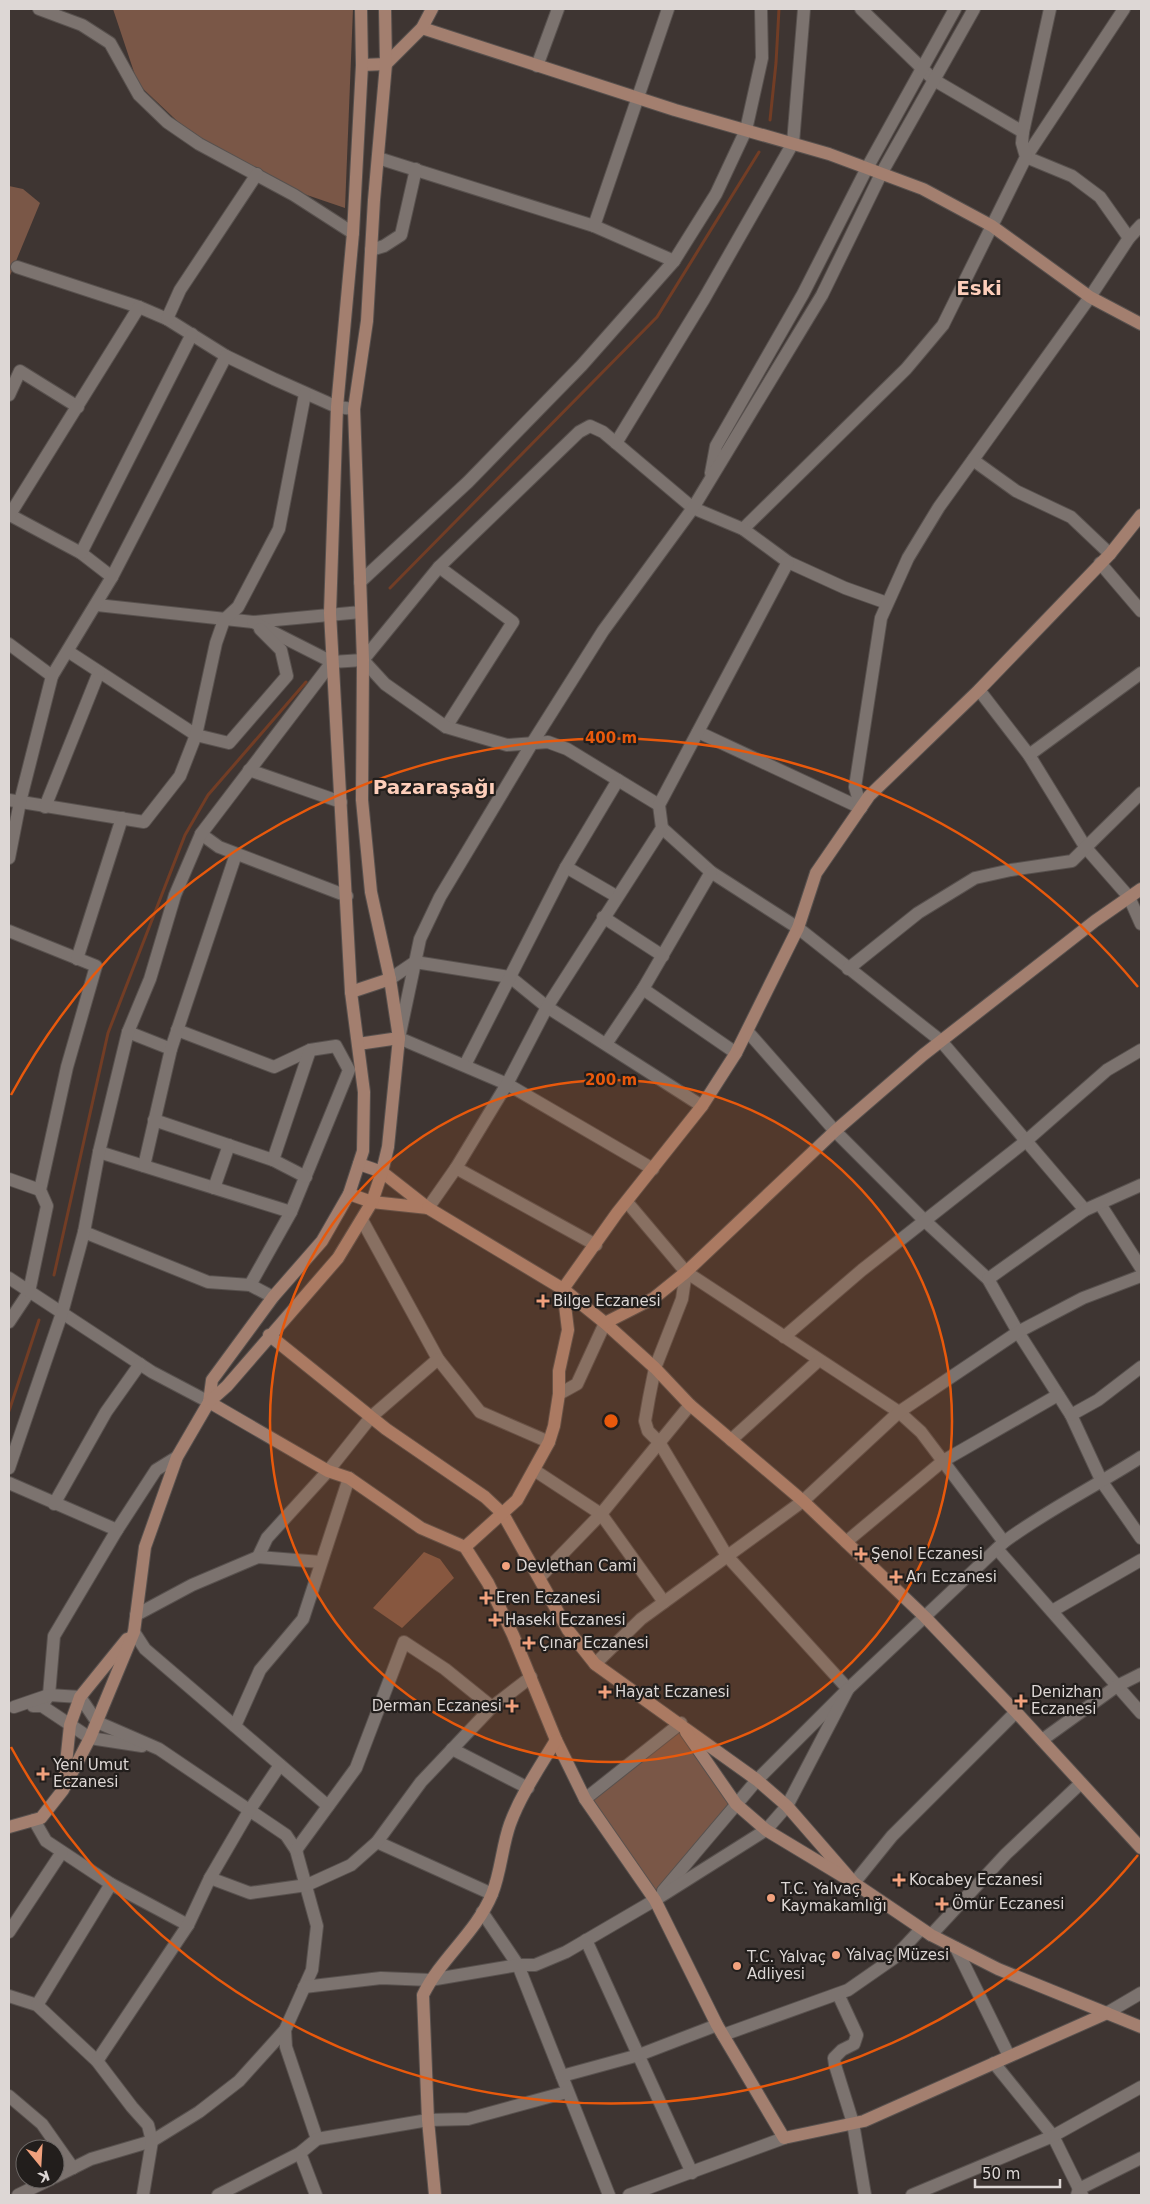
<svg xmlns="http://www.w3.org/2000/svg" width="1150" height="2204" font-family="'DejaVu Sans',sans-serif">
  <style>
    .green { fill: #7a5747 }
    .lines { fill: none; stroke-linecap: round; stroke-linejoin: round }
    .stream { stroke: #723d25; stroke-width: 3 }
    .street-casing { stroke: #58514e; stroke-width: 14 }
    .secondary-casing { stroke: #58514e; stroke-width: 14 }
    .street { stroke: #7c736f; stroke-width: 12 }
    .secondary { stroke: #a37f6f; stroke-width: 12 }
    .ring { fill: none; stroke: #e8590c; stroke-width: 2.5 }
    .poi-dot { fill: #f1a17d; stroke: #221e1c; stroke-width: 2 }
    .labels { text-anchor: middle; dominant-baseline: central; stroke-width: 4.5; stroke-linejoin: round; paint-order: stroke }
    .poi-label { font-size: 15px; fill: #ddd7d5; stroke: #221e1c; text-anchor: start }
    .district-label { font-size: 20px; font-weight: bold; fill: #fdceba; stroke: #221e1c }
    .centre { fill: #e8590c; stroke: #221e1c; stroke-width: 2.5 }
    .ring-label { font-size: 15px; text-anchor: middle; font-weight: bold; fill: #e8590c; stroke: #221e1c; stroke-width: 4.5; stroke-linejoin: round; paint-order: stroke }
  </style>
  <rect width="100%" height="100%" fill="#3e3532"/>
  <g class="green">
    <polygon points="113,9 353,9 345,208 301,193 193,136 138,84"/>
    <polygon points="9,186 23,189 40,203 9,278"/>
    <polygon points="424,1552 440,1559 454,1578 402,1628 373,1608"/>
    <polygon points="681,1723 736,1804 655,1900 585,1799"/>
  </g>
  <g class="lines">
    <g class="stream">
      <polyline points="770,120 776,63 779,9"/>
      <polyline points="390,588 657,317 759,152"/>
      <polyline points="54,1275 108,1033 185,835 208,795 306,682"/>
      <polyline points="9,1411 39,1320"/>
    </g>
    <g class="street-casing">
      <g id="street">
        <polyline points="39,9 82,25 110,43 139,95 167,122 199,144 294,195 353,233"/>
        <polyline points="861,9 934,80 1023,132"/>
        <polyline points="1124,9 1026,157 1072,176 1100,197 1129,238"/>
        <polyline points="537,66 558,9"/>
        <polyline points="378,158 594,226 674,261"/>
        <polyline points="594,226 668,9"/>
        <polyline points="371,250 384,246 401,235 416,169"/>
        <polyline points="17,267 139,307 167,319 226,356 274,379 337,407 354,409"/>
        <polyline points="167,319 180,290 257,174"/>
        <polyline points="9,395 20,371 78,407"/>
        <polyline points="616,443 704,299 793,143 804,9"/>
        <polyline points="973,460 1016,491 1071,517 1110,554"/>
        <polyline points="711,473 716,446 803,294 867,168 955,9"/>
        <polyline points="10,515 81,553 112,577"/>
        <polyline points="9,516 139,307"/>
        <polyline points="743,529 906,369 943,325 1026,157 1022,143 1023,132 1050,9"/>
        <polyline points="81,553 192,334"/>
        <polyline points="1100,563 1141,611"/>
        <polyline points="439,567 513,622 446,727"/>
        <polyline points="360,582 468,482 582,365 674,261 716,194 746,130 762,58 761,9"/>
        <polyline points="97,605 253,622 361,612"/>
        <polyline points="253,622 332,662 363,660 439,567 579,432 590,426 603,432 693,508 743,529 788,562 845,588 887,603"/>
        <polyline points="9,644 52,676"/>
        <polyline points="69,652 196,735 229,743 287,676 281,650 260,629"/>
        <polyline points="363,660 385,684 446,727 507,745 548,742 567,749 659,805"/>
        <polyline points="979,690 1029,755 1086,848 1129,897 1141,924"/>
        <polyline points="698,732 861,808"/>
        <polyline points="1029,755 1141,673"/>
        <polyline points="249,770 341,802"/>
        <polyline points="9,800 144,822 180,776 196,735 216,643 224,620 238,607 279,529 305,394"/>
        <polyline points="45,807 99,672"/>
        <polyline points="861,808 855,787 881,618 908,558 939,507 1090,297 1129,238 1141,225"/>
        <polyline points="662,828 711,872 798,928 941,1041 1085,1210"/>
        <polyline points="201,834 219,847 347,896"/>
        <polyline points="9,858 20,802 52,676 112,577 226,356"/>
        <polyline points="566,867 616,896"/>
        <polyline points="603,917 663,956"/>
        <polyline points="9,931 96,966 67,1067 40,1190 47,1206 29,1292 9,1322"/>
        <polyline points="77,959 122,818"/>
        <polyline points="848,969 918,913 975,878 1011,870 1072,861 1141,793"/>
        <polyline points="390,979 415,962 510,977 547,1007 702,1106"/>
        <polyline points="643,989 736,1053"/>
        <polyline points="177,1030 274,1067 310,1050 336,1046 349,1070 291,1212 250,1285"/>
        <polyline points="128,1032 171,1049"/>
        <polyline points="748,1032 835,1131 925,1221 988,1279 1018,1332 1071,1415 1102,1482 1141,1538"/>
        <polyline points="606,1044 643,989 711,872"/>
        <polyline points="465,1065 566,867 618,780"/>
        <polyline points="154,1120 273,1160 306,1177"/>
        <polyline points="99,1152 291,1212"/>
        <polyline points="273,1160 310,1050"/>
        <polyline points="144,1166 171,1049 236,854"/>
        <polyline points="456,1168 596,1245"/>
        <polyline points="653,1169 507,1084 399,1038 420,939 440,897 531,745 603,631 693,508 822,295 881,174 974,9"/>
        <polyline points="9,1179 40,1190"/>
        <polyline points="214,1188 229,1145"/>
        <polyline points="627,1202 686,1272 899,1412 921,1432 1004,1542"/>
        <polyline points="1100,1204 1141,1268"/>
        <polyline points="428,1208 456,1168 507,1084 547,1007 662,828 659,805 788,562"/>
        <polyline points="362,1220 438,1359 480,1412 549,1442"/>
        <polyline points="84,1232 208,1282 250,1285 273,1297"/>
        <polyline points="686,1272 682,1299 655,1368 649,1398 645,1421 648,1431 659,1442 727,1556 848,1689"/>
        <polyline points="9,1278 152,1372 209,1402"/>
        <polyline points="988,1279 1085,1210 1141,1185"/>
        <polyline points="784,1337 862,1270 1026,1141 1107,1070 1141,1050"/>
        <polyline points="559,1394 577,1384 605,1323"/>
        <polyline points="1071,1415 1098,1400 1141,1367"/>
        <polyline points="731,1440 819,1360"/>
        <polyline points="9,1468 62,1313 84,1232 99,1152 128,1032 150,979 175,895 201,834 332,662"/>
        <polyline points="534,1470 601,1514 664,1602"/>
        <polyline points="9,1483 117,1530"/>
        <polyline points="54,1504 106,1412 140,1364"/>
        <polyline points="846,1542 943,1461 1058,1395"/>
        <polyline points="997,1549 1141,1713"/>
        <polyline points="258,1557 267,1538 328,1471 371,1417 438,1359"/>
        <polyline points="540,1577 601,1514 690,1405"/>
        <polyline points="1052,1611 1141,1560"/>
        <polyline points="136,1615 192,1585 258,1557 321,1562"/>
        <polyline points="134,1632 145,1649 328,1806"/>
        <polyline points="595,1664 641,1619 803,1501 899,1412 1018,1332 1083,1298 1141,1276"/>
        <polyline points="45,1701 49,1695 54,1636 117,1530 156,1470 177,1457"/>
        <polyline points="33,1706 42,1706 90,1738 142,1746"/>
        <polyline points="14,1707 49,1695 80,1697 97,1722 159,1749 286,1835 296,1850 317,1926 312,1970 285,2030 239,2081 199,2112 152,2141 91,2159 55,2177"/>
        <polyline points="235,1726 260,1670 303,1619 349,1478"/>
        <polyline points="1042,1740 1117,1686 1141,1674"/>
        <polyline points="452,1749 528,1788"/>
        <polyline points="585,1799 681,1723"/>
        <polyline points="34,1820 46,1841 111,1884 188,1925"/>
        <polyline points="377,1842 492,1894"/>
        <polyline points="296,1850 356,1768 404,1642 445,1669 492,1707"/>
        <polyline points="210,1878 250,1893 307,1885 351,1865 377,1842 421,1782 492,1707 531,1677"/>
        <polyline points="854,1883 892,1836 1016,1712"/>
        <path d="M 663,1891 L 757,1780 L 848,1689 L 1004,1542 C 1047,1510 1096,1486 1141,1457"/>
        <polyline points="482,1912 518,1965 609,2195"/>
        <polyline points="9,1932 62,1852"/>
        <polyline points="931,1935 1006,1854 1081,1783"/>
        <polyline points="586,1940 692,2173"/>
        <polyline points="956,1948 1009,2056"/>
        <polyline points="304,1987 381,1978 430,1980 518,1965 535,1965 566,1952 655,1900 766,1830 787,1806 848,1689"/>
        <polyline points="838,1994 857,2035 854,2044 842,2050 834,2058 835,2065 853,2123 865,2195"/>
        <polyline points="9,1996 37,2005 97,2061 132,2107 148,2125 152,2141 143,2195"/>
        <polyline points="37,2005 111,1884"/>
        <polyline points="1107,2013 1141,1993"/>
        <polyline points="285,2030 286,2047 317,2139"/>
        <polyline points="723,2035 848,1990 894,1958 921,1929"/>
        <polyline points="97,2061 188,1925 210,1878 249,1811 280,1765"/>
        <polyline points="994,2063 1053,2136 1082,2195"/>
        <polyline points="562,2076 639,2055 717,2025"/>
        <polyline points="9,2096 42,2124 73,2168"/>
        <polyline points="300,2153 316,2195"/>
        <polyline points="18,2195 51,2179"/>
        <polyline points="218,2195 300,2153 317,2139 428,2120 468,2119 567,2092"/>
        <polyline points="629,2195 784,2138"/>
        <polyline points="912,2195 1053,2136 1141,2087"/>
        <polyline points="1077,2195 1079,2189 1141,2158"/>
      </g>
    </g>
    <g class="secondary-casing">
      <g id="secondary">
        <polyline points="422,28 675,110 829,154 923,189 992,226 1090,297 1141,324"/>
        <polyline points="362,65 386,64 422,28 432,9"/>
        <polyline points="351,992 390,979"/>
        <polyline points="358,1044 399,1038"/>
        <polyline points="349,1194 372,1202 428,1208 382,1172 359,1164"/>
        <polyline points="428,1208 563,1289 605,1323 655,1368 690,1405 803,1501 925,1617 1016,1712 1141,1848"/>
        <polyline points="605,1323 654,1298 686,1272 835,1131 923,1055 1095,921 1141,889"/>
        <polyline points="269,1335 386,1429 485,1497 503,1514 568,1630 595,1664 757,1780 787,1806 854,1883"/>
        <polyline points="209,1402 212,1380 273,1297 322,1241 349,1194 363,1151 364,1092 351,992 330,613 337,407 353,233 362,65 361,9"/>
        <polyline points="209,1402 328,1471 349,1478 421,1528 465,1547 488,1583 513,1635 556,1740 585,1799 655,1900 717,2025 784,2138 864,2121 1107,2013"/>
        <polyline points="465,1547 517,1500 549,1442 554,1426 559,1394 559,1371 568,1330 563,1289 617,1213 702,1106 736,1053 798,928 816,873 869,796 979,690 1110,554 1141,515"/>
        <polyline points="686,1732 736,1804 766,1830 854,1883 931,1935 998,1969 1141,2027"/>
        <polyline points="64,1783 70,1725 80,1697 127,1639"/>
        <polyline points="9,1827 41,1818 63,1790 90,1738 134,1632 145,1547 177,1457 209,1402 227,1386 338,1258 372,1202 382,1172 388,1147 399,1038 390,979 371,892 362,800 363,660 354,409 367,321 374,200 386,64 385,9"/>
        <path d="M 435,2195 L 428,2120 L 423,1995 C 441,1958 476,1933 492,1894 C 501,1872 502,1846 510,1824 C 521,1794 540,1767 556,1740"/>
      </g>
    </g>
    <use href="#street" class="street"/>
    <use href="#secondary" class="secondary"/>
  </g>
  <circle cx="611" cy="1421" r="341" fill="#e8590c" fill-opacity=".12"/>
  <g class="ring">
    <circle cx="611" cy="1421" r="341"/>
    <path d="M1138 1855A683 683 0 0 1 11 1747M11 1095A683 683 0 0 1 1138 987"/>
  </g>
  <g class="poi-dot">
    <path d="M540.5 1293.5h5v5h5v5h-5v5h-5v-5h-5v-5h5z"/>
    <path d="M858.5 1546.5h5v5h5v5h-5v5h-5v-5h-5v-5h5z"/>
    <circle cx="506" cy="1566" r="5"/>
    <path d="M893.5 1569.5h5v5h5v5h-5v5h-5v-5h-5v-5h5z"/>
    <path d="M483.5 1590.5h5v5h5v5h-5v5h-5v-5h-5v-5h5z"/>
    <path d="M492.5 1612.5h5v5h5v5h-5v5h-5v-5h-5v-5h5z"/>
    <path d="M526.5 1635.5h5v5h5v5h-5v5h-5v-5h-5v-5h5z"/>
    <path d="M602.5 1684.5h5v5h5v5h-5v5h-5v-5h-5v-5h5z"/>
    <path d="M1018.5 1693.5h5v5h5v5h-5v5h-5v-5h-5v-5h5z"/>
    <path d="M509.5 1698.5h5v5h5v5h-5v5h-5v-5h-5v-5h5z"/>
    <path d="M40.5 1766.5h5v5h5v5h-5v5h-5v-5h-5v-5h5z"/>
    <path d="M896.5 1872.5h5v5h5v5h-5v5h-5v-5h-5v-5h5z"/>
    <circle cx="771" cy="1898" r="5"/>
    <path d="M939.5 1896.5h5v5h5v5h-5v5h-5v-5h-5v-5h5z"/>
    <circle cx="836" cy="1955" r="5"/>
    <circle cx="737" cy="1966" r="5"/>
  </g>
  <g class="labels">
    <g class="poi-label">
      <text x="553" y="1301">Bilge Eczanesi</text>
      <text x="871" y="1554">Şenol Eczanesi</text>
      <text x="516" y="1566">Devlethan Cami</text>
      <text x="906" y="1577">Arı Eczanesi</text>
      <text x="496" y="1598">Eren Eczanesi</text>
      <text x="505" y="1620">Haseki Eczanesi</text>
      <text x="539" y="1643">Çınar Eczanesi</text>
      <text x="615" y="1692">Hayat Eczanesi</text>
      <text x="1031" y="1692">Denizhan<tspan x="1031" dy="17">Eczanesi</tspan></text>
      <text x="502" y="1706" text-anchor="end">Derman Eczanesi</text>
      <text x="53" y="1765">Yeni Umut<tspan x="53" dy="17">Eczanesi</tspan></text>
      <text x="909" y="1880">Kocabey Eczanesi</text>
      <text x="781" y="1889">T.C. Yalvaç<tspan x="781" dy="17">Kaymakamlığı</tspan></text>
      <text x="952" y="1904">Ömür Eczanesi</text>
      <text x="846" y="1955">Yalvaç Müzesi</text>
      <text x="747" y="1957">T.C. Yalvaç<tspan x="747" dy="17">Adliyesi</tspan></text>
    </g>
    <g class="district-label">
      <text x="979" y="288">Eski</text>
      <text x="434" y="787">Pazaraşağı</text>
    </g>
  </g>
  <circle cx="611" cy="1421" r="8" class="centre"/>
  <g class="ring-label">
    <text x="611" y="743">400 m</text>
    <text x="611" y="1085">200 m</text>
  </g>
  <rect width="1150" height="2204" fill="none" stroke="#ddd7d5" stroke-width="20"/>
  <g transform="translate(40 2164) rotate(162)"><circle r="24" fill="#221e1c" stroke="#6d6866"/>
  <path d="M0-4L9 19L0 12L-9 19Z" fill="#f1a17d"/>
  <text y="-8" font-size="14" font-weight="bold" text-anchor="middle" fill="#ddd7d5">K</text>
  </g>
  <path d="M975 2179v8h85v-8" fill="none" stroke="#ddd7d5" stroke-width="2.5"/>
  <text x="982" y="2179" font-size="15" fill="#ddd7d5" stroke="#221e1c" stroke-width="4" paint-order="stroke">50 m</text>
</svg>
